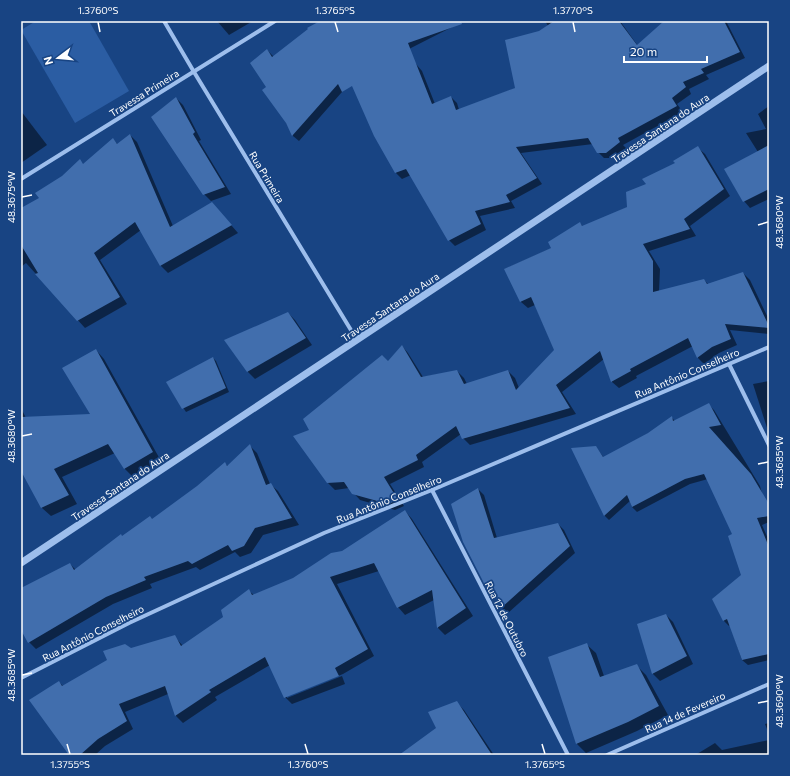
<svg xmlns="http://www.w3.org/2000/svg" width="790" height="776" font-family="Commissioner,sans-serif">
  <style>
    .green { fill: #2b5da3 }
    .shadow { fill: #0007 }
    .building { fill: #416ead }
    .lines { fill: none; stroke-linecap: round; stroke-linejoin: round }
    .minor { stroke: #9dbeec; stroke-width: 4 }
    .tertiary { stroke: #9dbeec; stroke-width: 7 }
    .ticks { fill: none; stroke: #fff; stroke-width: 1.5 }
    .labels { text-anchor: middle; dominant-baseline: central; stroke-width: 3.5; stroke-linejoin: round; paint-order: stroke }
    .street-label { font-size: 10px; fill: #fff; stroke: #184483 }
    .neatline { fill: none; stroke: #fff; stroke-width: 1.5 }
    .ticks-label { font-size: 10px; text-anchor: middle; fill: #fff }
  </style>
  <rect width="100%" height="100%" fill="#184483"/>
  <polygon class="green" points="36,21 89,21 129,91 75,123 21,30"/>
  <g class="shadow">
    <polygon points="217,21 253,21 229,35"/>
    <polygon points="322,21 464,21 356,76 299,141 293,136 268,88 267,50 274,57"/>
    <polygon points="545,21 620,21 638,46 679,21 726,21 745,58 706,75 709,79 689,89 691,94 677,104 683,112 623,145 626,148 613,158 604,158 598,152 593,144 521,153 542,184 511,201 515,208 480,216 486,230 455,246 449,240 411,175 402,179 396,173 416,64 422,71 435,104 451,97 457,103 459,110 516,88 550,29"/>
    <polygon points="176,98 183,105 201,140 199,141 231,194 211,201 204,194"/>
    <polygon points="769,106 769,199 750,208 744,201 758,152 746,133 766,129 758,114"/>
    <polygon points="21,111 47,145 21,163"/>
    <polygon points="130,135 137,142 173,226 212,203 238,233 168,273 160,265 141,230 100,260 127,304 85,328 26,263 21,267 21,211 80,185 113,139 118,145"/>
    <polygon points="698,148 705,154 730,196 690,226 696,236 649,251 660,269 659,292 704,280 709,285 743,273 750,280 769,320 769,334 730,330 737,345 719,353 704,364 698,358 693,346 636,376 637,378 619,388 612,382 604,359 562,392 576,414 470,445 463,438 461,434 422,462 424,467 390,484 404,506 395,510 360,500 349,488 335,490 328,483 311,430 388,362 402,346 408,353 423,377 457,371 464,378 467,384 508,371 515,378 519,388 555,351 535,305 528,308 521,302 505,269 552,248 580,223 583,227 628,207 647,184"/>
    <polygon points="288,313 295,320 312,345 255,379 248,372 226,340"/>
    <polygon points="96,350 104,359 161,461 133,477 124,468 115,453 62,477 77,504 51,516 42,508 21,469 21,408 26,418 92,415"/>
    <polygon points="213,358 216,361 229,392 186,412 167,383"/>
    <polygon points="769,381 769,434 753,384"/>
    <polygon points="709,405 714,410 760,486 769,522 762,525 769,541 769,660 748,665 742,660 730,625 729,626 724,621 713,599 742,575 733,535 708,479 690,484 637,512 632,507 630,501 609,520 604,515 596,447 604,458 649,433 672,418 675,421"/>
    <polygon points="250,446 257,453 270,484 278,491 299,525 263,535 251,553 240,557 235,552 200,570 196,567 150,584 152,588 113,604 36,649 29,642 21,628 21,589 70,564 76,570 122,537 153,520 198,486 225,464 228,466"/>
    <polygon points="478,489 484,495 497,538 558,524 564,530 575,553 508,613 502,608 496,598 490,592"/>
    <polygon points="405,511 412,519 473,616 445,635 438,628 434,600 405,615 398,607 379,571 337,584 374,656 343,674 287,696 287,698 342,676 345,684 292,704 285,697 270,665 215,697 217,700 183,723 176,716 168,694 125,712 133,729 105,746 95,755 70,755 59,682 63,686 131,650 174,636 183,646 224,617 249,591 254,595 293,579 343,552"/>
    <polygon points="666,615 673,622 693,664 660,681 653,674 638,625"/>
    <polygon points="586,644 596,653 604,676 637,666 646,675 668,715 637,731 586,753 577,744 549,658"/>
    <polygon points="457,703 464,710 494,755 408,755 437,728"/>
    <polygon points="769,723 769,734 765,724"/>
    <polygon points="769,740 769,755 697,754 715,743 722,750"/>
  </g>
  <g class="building">
    <polygon points="320,21 461,21 462,24 408,43 432,104 451,96 456,110 515,88 505,40 539,31 554,21 619,21 637,45 664,21 724,21 740,52 701,69 704,73 683,82 686,87 672,98 677,106 618,138 620,142 606,153 597,153 588,138 516,147 537,178 506,195 510,202 475,211 481,224 448,241 406,169 395,173 374,136 352,86 342,92 338,84 292,136 286,123 262,90 266,87 250,63 267,49 272,57 308,29 307,28"/>
    <polygon points="176,97 195,132 193,134 225,187 203,195 151,117"/>
    <polygon points="130,134 170,227 212,202 232,225 160,266 135,222 94,253 120,297 77,321 35,274 38,273 21,245 21,208 39,198 35,193 62,176 80,159 83,164 113,138 117,144"/>
    <polygon points="769,145 769,189 743,202 724,169"/>
    <polygon points="698,146 724,189 684,219 690,229 643,244 653,261 653,292 704,279 707,284 743,272 769,326 769,328 725,324 731,339 712,347 697,358 688,338 630,369 631,371 611,382 600,351 556,385 570,408 462,439 456,426 416,455 418,460 384,477 398,500 388,504 352,494 344,482 327,483 293,436 309,430 303,419 382,355 388,361 402,345 421,377 457,370 464,384 508,370 516,390 554,350 531,297 520,302 504,269 551,248 548,242 580,222 582,226 627,207 626,192 646,184 642,179 675,163 673,161"/>
    <polygon points="288,312 306,338 247,372 224,340"/>
    <polygon points="96,349 153,452 124,469 108,444 54,469 69,495 41,508 21,471 21,417 90,414 62,368"/>
    <polygon points="213,357 226,388 182,409 166,382"/>
    <polygon points="709,403 721,425 709,427 751,474 769,504 769,516 757,518 769,547 769,654 742,660 727,619 723,621 712,599 741,575 728,536 732,534 704,474 685,479 632,507 627,495 604,516 571,448 596,446 603,457 648,433 672,416 673,421"/>
    <polygon points="250,444 266,485 271,483 292,518 255,528 244,546 232,551 228,545 192,564 188,561 144,577 146,580 106,597 28,643 21,630 21,588 70,563 74,570 121,534 122,536 150,516 152,519 197,486 225,462 227,466"/>
    <polygon points="478,488 494,538 558,523 570,546 501,608 492,591 489,593 463,542 451,504"/>
    <polygon points="405,510 466,608 437,628 432,590 397,608 374,563 330,577 368,649 335,668 339,676 284,698 265,657 209,690 211,692 175,716 165,686 119,704 127,721 98,739 80,755 69,755 29,700 59,681 62,686 107,660 103,651 125,644 131,648 175,635 181,646 223,617 221,610 249,589 252,595 293,578 331,553 342,551"/>
    <polygon points="666,614 687,656 652,674 637,624"/>
    <polygon points="587,643 600,677 637,664 659,706 628,722 576,744 548,657"/>
    <polygon points="457,701 492,755 399,755 436,728 428,712"/>
  </g>
  <g class="lines">
    <g class="minor">
      <polyline points="164,21 194,72 357,340"/>
      <polyline points="21,179 275,21"/>
      <polyline points="729,364 769,445"/>
      <polyline points="432,490 568,755"/>
      <polyline points="21,678 129,623 324,533 432,490 769,347"/>
      <polyline points="607,755 769,684"/>
    </g>
    <polyline class="tertiary" points="21,563 769,66"/>
  </g>
  <path class="ticks" d="M 98,22 L 100,32M 335,22 L 338,32M 573,22 L 575,32M 22,197 L 32,195M 758,225 L 768,222M 22,436 L 32,434M 758,464 L 768,462M 22,675 L 32,673M 758,703 L 768,701M 67,744 L 70,754M 305,744 L 308,754M 542,744 L 545,754"/>
  <g class="labels">
    <g class="street-label">
      <text transform="translate(144 93) rotate(-32)">Travessa Primeira</text>
      <text transform="translate(660 128) rotate(-34)">Travessa Santana do Aura</text>
      <text transform="translate(267 177) rotate(59)">Rua Primeira</text>
      <text transform="translate(390 307) rotate(-34)">Travessa Santana do Aura</text>
      <text transform="translate(687 373) rotate(-23)">Rua Antônio Conselheiro</text>
      <text transform="translate(120 486) rotate(-34)">Travessa Santana do Aura</text>
      <text transform="translate(389 499) rotate(-22)">Rua Antônio Conselheiro</text>
      <text transform="translate(507 619) rotate(63)">Rua 12 de Outubro</text>
      <text transform="translate(93 633) rotate(-27)">Rua Antônio Conselheiro</text>
      <text transform="translate(685 712) rotate(-24)">Rua 14 de Fevereiro</text>
    </g>
  </g>
  <rect width="790" height="776" fill="none" stroke="#184483" stroke-width="44"/>
  <g transform="translate(58 58) rotate(254)" stroke="#184483" stroke-width="3" paint-order="stroke">
  <path d="M0-3L7 15L0 10L-7 15Z" fill="#ffffff"/>
  <text y="-6" font-size="11" font-weight="bold" text-anchor="middle" fill="#ffffff">N</text>
  </g>
  <path d="M624 56v6h83v-6" fill="none" stroke="#ffffff" stroke-width="2"/>
  <text x="630" y="56" font-size="12" fill="#ffffff" stroke="#184483" stroke-width="3" paint-order="stroke">20 m</text>
  <rect x="22" y="22" width="746" height="732" class="neatline"/>
  <g class="ticks-label">
    <text x="98" y="14">1.3760°S</text>
    <text x="335" y="14">1.3765°S</text>
    <text x="573" y="14">1.3770°S</text>
    <text transform="translate(11 197) rotate(-90)" y="4">48.3675°W</text>
    <text transform="translate(779 222) rotate(-90)" y="4">48.3680°W</text>
    <text transform="translate(11 436) rotate(-90)" y="4">48.3680°W</text>
    <text transform="translate(779 462) rotate(-90)" y="4">48.3685°W</text>
    <text transform="translate(11 675) rotate(-90)" y="4">48.3685°W</text>
    <text transform="translate(779 701) rotate(-90)" y="4">48.3690°W</text>
    <text x="70" y="768">1.3755°S</text>
    <text x="308" y="768">1.3760°S</text>
    <text x="545" y="768">1.3765°S</text>
  </g>
</svg>
